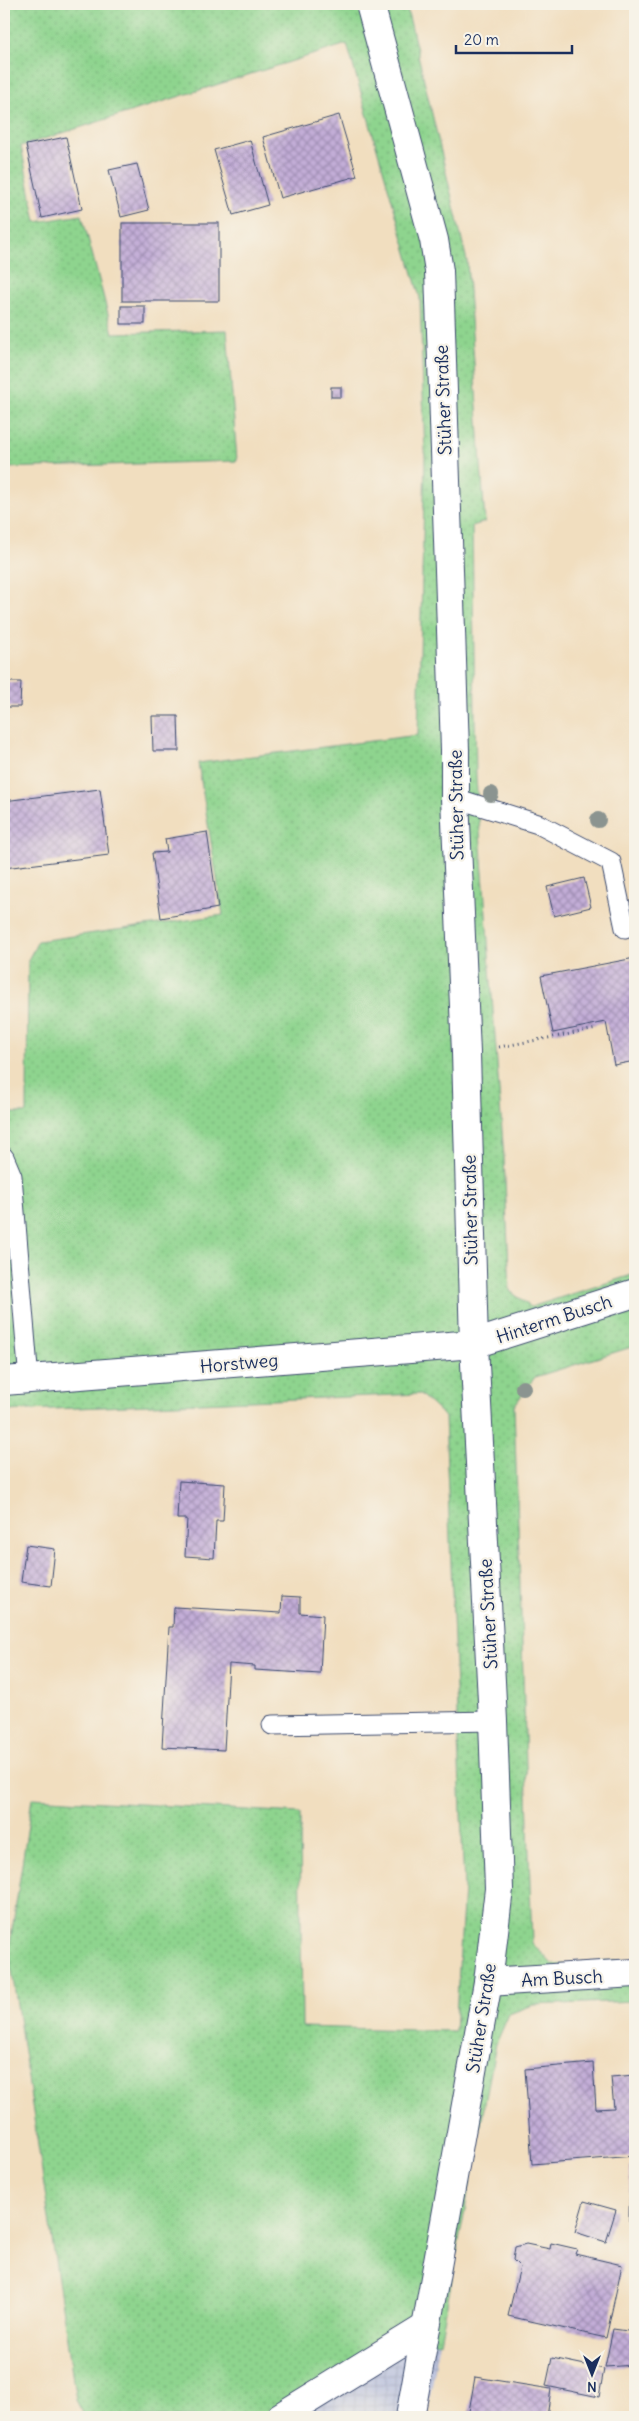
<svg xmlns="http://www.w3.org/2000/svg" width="639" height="2421" font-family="Delius,sans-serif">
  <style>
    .industrial { fill: url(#industrial-grid) }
    .grass { fill: url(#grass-dots); stroke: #548276 }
    .building { fill: url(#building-cross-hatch) }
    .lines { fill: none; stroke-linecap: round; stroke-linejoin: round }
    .service-casing { stroke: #3b496d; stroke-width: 21 }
    .minor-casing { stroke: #3b496d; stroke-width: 30 }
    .path { stroke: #3b496d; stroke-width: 3; stroke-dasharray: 1 4; stroke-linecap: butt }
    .service { stroke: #fff; stroke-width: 19 }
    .minor { stroke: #fff; stroke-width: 28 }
    .tree { fill: #8b9490 }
    .labels { text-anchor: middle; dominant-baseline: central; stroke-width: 4.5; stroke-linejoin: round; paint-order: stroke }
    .street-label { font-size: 18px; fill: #1b2f5e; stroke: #f7f3e8 }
  </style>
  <defs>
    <pattern id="industrial-grid" width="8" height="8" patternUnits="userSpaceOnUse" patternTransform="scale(1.25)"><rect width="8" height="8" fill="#bcc3de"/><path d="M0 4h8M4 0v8" fill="none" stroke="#a1a8c1"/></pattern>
    <pattern id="grass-dots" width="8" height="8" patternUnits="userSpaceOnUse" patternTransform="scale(1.25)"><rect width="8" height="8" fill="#8ed48e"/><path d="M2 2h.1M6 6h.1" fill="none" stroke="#7ab67d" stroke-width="1.8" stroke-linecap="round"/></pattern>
    <pattern id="building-cross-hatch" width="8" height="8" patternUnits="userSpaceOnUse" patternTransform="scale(1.25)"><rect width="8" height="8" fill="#c3add7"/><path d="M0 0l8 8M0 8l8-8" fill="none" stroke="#9e8db2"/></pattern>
  </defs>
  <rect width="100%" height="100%" fill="#f7f3e8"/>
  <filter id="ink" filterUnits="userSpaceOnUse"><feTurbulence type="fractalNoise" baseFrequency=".02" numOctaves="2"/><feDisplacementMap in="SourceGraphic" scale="10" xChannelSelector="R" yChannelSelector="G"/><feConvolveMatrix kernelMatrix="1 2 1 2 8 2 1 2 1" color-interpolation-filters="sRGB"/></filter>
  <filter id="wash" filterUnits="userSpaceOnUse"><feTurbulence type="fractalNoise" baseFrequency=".0096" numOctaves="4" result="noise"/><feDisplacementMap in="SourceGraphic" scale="20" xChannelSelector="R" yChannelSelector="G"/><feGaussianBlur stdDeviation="1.12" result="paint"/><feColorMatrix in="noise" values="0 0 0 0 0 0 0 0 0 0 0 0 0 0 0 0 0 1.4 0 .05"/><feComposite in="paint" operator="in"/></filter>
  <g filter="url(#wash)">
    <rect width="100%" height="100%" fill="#f1debf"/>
    <polygon class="industrial" points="402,2338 440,2342 426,2417 270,2417"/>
    <polygon class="grass" points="4,4 406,4 467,261 485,522 472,526 476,778 504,1158 510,1291 531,1307 635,1274 635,1346 535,1377 514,1406 532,1943 553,1965 635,1960 635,2001 533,2005 509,2014 496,2044 440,2342 402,2338 270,2417 85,2417 76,2400 9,1951 32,1798 300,1813 302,2027 455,2031 464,1888 445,1417 420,1394 4,1411 4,1113 27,1113 28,960 38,941 223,915 198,763 418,735 425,458 420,298 347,44 21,146 36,222 82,215 113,333 227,330 237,461 4,468"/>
    <g id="blocks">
      <g class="building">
        <polygon points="339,115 357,176 280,198 263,137"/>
        <polygon points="66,137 82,209 42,218 26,145"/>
        <polygon points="250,140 268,205 233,215 214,150"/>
        <polygon points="137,164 149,210 121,217 109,170"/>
        <rect x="122" y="223" width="97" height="78"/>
        <rect x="121" y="306" width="24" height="18"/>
        <rect x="331" y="387" width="10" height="10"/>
        <polygon points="7,682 21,682 20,707 6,707"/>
        <polygon points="152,716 178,716 179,751 153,751"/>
        <polygon points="100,789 109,855 4,868 4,801"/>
        <polygon points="207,832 218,908 161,918 152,853 167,852 165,839"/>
        <polygon points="584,878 591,907 554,916 547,887"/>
        <polygon points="635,958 635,1061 614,1065 606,1022 553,1033 541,976"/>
        <polygon points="179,1481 225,1484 223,1521 216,1521 214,1558 185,1556 187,1519 177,1519"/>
        <polygon points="26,1545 55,1549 51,1586 21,1582"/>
        <polygon points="282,1596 300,1597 300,1613 323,1615 320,1674 255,1670 255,1666 229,1664 224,1750 162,1747 169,1627 173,1627 174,1607 281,1613"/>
        <polygon points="593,2063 596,2109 614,2108 611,2077 635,2075 635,2156 532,2164 525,2069"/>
        <polygon points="630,2165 635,2165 635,2221 629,2221"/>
        <polygon points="584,2201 616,2210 606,2242 575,2232"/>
        <polygon points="551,2243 577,2249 575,2254 622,2265 606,2338 508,2316 520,2267 513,2260 515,2247 526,2244 550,2249"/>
        <polygon points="613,2329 635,2332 635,2365 605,2367"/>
        <polygon points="552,2358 604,2369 599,2397 546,2386"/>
        <polygon points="475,2377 551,2389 547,2417 468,2417"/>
      </g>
    </g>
  </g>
  <g filter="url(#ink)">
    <use href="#blocks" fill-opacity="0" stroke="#3b496d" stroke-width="1"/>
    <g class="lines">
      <g class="service-casing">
        <g id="service">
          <polyline points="455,798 538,824 611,862 625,928"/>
          <polyline points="4,1157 12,1176 29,1381"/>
          <polyline points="272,1725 493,1721"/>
        </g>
      </g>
      <g class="minor-casing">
        <g id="minor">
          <polyline points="370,4 434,240 439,271 455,750 455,798 466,1053 474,1344 493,1721 499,1889 488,1982 410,2417"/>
          <polyline points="4,1381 474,1344 635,1293"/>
          <polyline points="488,1982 635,1973"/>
          <polyline points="280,2417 426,2327"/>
        </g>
      </g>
      <polyline class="path" points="499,1047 597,1029"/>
      <use href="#service" class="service"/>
      <use href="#minor" class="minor"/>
    </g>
    <g class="tree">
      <circle cx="491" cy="794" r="8"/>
      <circle cx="598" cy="820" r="8"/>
      <circle cx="523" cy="1388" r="8"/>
    </g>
  </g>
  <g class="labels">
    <g class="street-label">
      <text transform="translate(443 400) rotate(-92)">Stüher Straße</text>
      <text transform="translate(456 805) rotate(-91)">Stüher Straße</text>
      <text transform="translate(470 1210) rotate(-91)">Stüher Straße</text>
      <text transform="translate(554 1319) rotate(-18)">Hinterm Busch</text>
      <text transform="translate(239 1363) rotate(-5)">Horstweg</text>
      <text transform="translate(488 1614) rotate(-93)">Stüher Straße</text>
      <text transform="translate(562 1978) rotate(-3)">Am Busch</text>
      <text transform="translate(481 2018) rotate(-81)">Stüher Straße</text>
    </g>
  </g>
  <rect width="639" height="2421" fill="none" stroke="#f7f3e8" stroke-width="20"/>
  <g transform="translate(592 2374) rotate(180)" stroke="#f7f3e8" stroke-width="4" paint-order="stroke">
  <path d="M0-4L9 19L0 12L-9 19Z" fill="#1b2f5e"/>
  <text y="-8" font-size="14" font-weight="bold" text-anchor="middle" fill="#1b2f5e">N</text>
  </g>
  <path d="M456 45v8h116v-8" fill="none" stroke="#1b2f5e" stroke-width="2.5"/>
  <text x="464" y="45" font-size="15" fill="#1b2f5e" stroke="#f7f3e8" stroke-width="4" paint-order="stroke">20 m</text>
</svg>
